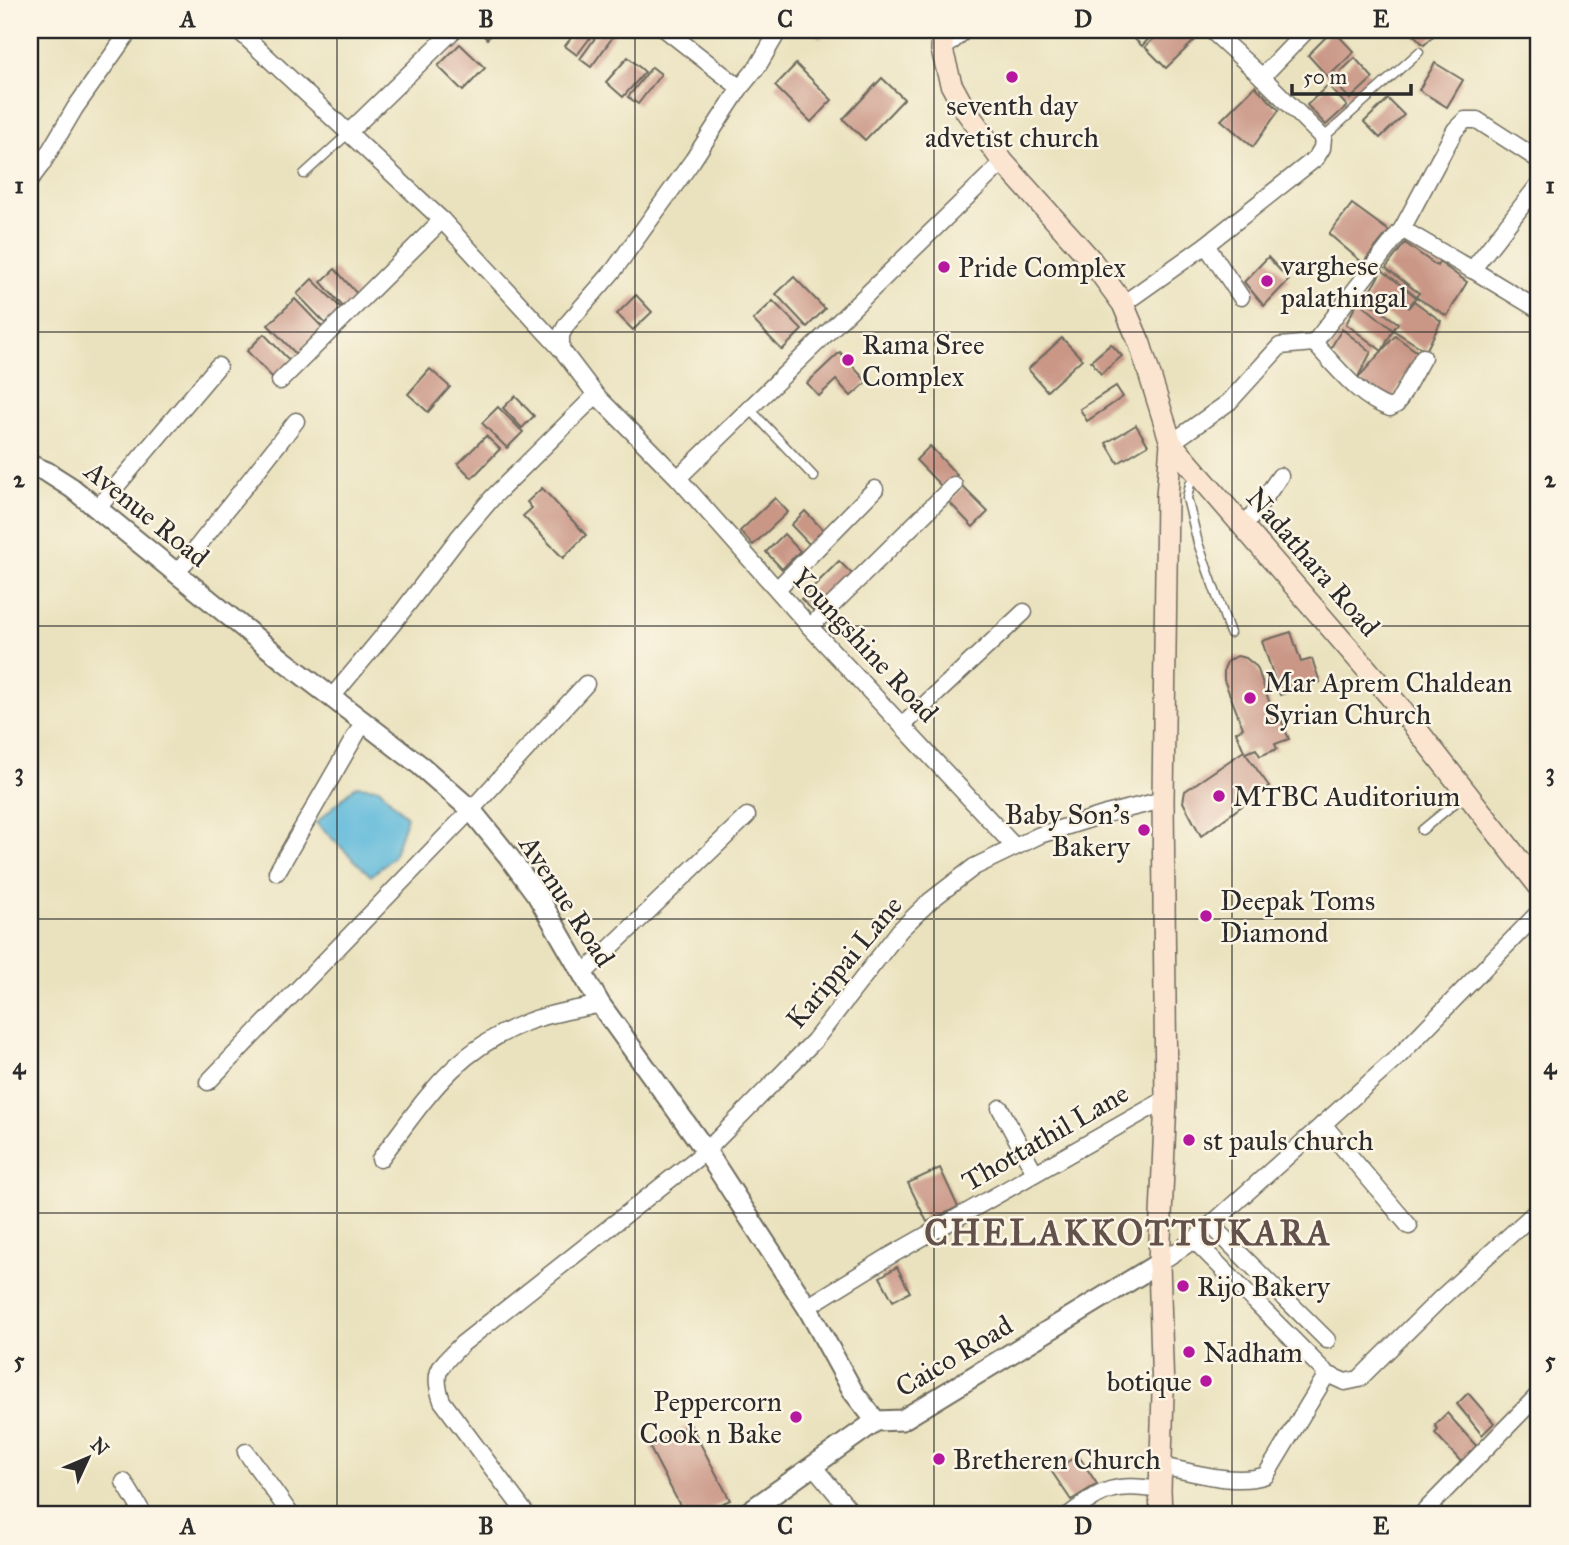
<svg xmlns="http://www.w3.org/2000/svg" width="1569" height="1545" font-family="'IM FELL Great Primer',serif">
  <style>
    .water { fill: #5cb8da; stroke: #447282; stroke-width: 2 }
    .building { fill: #ca9787 }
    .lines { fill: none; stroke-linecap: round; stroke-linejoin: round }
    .service-casing { stroke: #6e6b5e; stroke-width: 11 }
    .minor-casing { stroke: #6e6b5e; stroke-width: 19 }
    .tertiary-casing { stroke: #6e6b5e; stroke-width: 23 }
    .secondary-casing { stroke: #6e6b5e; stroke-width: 24 }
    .service { stroke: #fff; stroke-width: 8 }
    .minor { stroke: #fff; stroke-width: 16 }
    .tertiary { stroke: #fff; stroke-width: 19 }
    .secondary { stroke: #fce5d0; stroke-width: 21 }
    .grid { fill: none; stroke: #2b2b2b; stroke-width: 2; stroke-opacity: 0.55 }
    .poi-dot { fill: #b5179e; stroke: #fcf5e5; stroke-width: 2.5 }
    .labels { text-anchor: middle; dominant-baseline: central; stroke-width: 5; stroke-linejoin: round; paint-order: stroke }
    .poi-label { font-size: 28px; fill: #2b2b2b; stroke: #fcf5e5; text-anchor: start }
    .street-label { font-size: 28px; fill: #2b2b2b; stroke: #fcf5e5 }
    .district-label { font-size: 35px; font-weight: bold; letter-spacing: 2px; fill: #63514b; stroke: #fcf5e5 }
    .neatline { fill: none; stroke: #2b2b2b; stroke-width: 2.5 }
    .grid-label { font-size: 23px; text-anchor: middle; font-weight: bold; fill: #2b2b2b }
  </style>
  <rect width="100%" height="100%" fill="#fcf5e5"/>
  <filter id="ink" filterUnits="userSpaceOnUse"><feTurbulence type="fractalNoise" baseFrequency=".0143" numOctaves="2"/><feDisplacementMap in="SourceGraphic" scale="14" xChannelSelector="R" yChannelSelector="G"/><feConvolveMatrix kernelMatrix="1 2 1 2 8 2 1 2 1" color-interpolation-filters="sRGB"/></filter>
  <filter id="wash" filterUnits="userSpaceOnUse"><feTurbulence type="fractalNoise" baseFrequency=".00686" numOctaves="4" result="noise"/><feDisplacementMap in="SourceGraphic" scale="28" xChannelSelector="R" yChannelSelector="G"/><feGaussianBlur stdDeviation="1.57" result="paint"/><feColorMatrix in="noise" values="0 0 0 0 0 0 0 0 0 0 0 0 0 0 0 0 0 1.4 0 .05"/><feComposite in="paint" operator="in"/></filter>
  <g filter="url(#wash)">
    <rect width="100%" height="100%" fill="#eae2be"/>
    <polygon class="water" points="356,786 379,788 407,817 393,857 371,876 316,823"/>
    <g id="blocks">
      <g class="building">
        <polygon points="478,30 496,30 487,39"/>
        <polygon points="577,30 596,30 577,55 565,46"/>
        <polygon points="601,30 608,30 615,34 591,67 580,59"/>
        <polygon points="812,30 828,30 820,38"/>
        <polygon points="1127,30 1157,30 1142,46 1126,31"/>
        <polygon points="1163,30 1186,30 1196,39 1166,68 1145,47"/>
        <polygon points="1333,30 1354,52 1328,77 1308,55"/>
        <polygon points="1409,30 1440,30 1424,45"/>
        <polygon points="460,44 485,68 463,91 438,66"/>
        <polygon points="628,57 645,72 623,97 606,82"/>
        <polygon points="1355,58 1373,78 1350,99 1332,80"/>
        <polygon points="1435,63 1463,80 1447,107 1419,90"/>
        <polygon points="796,64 832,100 811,122 775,86"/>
        <polygon points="652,67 661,74 638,104 628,97"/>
        <polygon points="882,78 904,99 865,140 843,119"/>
        <polygon points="1328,85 1347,106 1326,125 1307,105"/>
        <polygon points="1255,86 1279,110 1253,147 1221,120"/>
        <polygon points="1388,99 1404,115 1380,138 1364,122"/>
        <polygon points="1352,204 1389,231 1363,263 1329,234"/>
        <polygon points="1405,243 1437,266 1439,262 1467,282 1447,316 1416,297 1419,293 1386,268"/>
        <polygon points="1268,257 1289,280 1264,306 1244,282"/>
        <polygon points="335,269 358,295 344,308 321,282"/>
        <polygon points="1382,270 1416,297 1408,308 1414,301 1441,321 1426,351 1393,330 1398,323 1365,300"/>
        <polygon points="794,277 825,309 807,327 776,294"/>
        <polygon points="312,279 343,310 327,325 297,294"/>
        <polygon points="636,295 652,312 633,330 617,314"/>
        <polygon points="295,299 324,329 297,355 268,325"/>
        <polygon points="773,301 802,330 782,350 753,320"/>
        <polygon points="1358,301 1393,330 1382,351 1346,324"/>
        <polygon points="1342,329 1371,352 1357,379 1329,351"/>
        <polygon points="264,334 292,363 275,380 247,351"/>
        <polygon points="1395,336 1419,353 1389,404 1357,379"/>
        <polygon points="1062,338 1082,359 1047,391 1028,369"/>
        <polygon points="1111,344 1122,356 1101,374 1091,361"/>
        <polygon points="840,352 867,382 851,396 836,380 819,396 807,383"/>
        <polygon points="430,369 450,387 428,412 408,394"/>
        <polygon points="1116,386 1123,397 1087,421 1080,409"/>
        <polygon points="515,396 534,416 522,428 503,408"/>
        <polygon points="498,407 523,432 507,448 482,423"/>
        <polygon points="1136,425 1148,445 1118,463 1106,443"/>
        <polygon points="486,436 500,449 472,478 458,464"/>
        <polygon points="930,446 957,475 943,488 916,460"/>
        <polygon points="963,487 988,512 973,527 949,502"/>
        <polygon points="542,488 586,535 563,558 523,516 532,508 527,502"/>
        <polygon points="775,498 788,512 753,545 740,531"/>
        <polygon points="805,511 825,532 811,546 791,525"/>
        <polygon points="784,534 800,551 782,569 766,552"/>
        <polygon points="839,561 854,576 816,613 801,599"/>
        <polygon points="1291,632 1301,662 1312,659 1320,682 1280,695 1262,641"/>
        <polygon points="1237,656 1246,658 1257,667 1275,718 1280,717 1289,739 1275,744 1277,749 1260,756 1256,749 1245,753 1269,786 1201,836 1183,802 1185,791 1244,751 1236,732 1243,728 1224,680 1224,669 1227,662"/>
        <polygon points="940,1168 958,1207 927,1222 908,1183"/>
        <polygon points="897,1267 910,1292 893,1301 880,1277"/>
        <polygon points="1468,1393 1494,1423 1482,1435 1457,1404"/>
        <polygon points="1447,1413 1479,1449 1463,1464 1435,1433 1438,1430 1435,1425"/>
        <polygon points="690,1424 730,1500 697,1515 685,1515 650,1448"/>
        <polygon points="1078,1455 1097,1484 1071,1500 1052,1472"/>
      </g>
    </g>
  </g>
  <g filter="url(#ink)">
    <use href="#blocks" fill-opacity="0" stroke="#6e6b5e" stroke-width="2"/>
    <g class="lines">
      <g class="service-casing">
        <g id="service">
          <polyline points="1323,138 1419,52"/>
          <polyline points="304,174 349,133"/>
          <polyline points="749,408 814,477"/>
          <polyline points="1198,476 1190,484 1187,498 1198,543 1230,633"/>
          <polyline points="1422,830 1466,794"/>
        </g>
      </g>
      <g class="minor-casing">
        <g id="minor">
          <polyline points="238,30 442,220 561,349"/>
          <polyline points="666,30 740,88"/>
          <polyline points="779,30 758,66 740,88 693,160 614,270 567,324 561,335 561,349 596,395 678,478 810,627 1014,846"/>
          <polyline points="1211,30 1262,77 1307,30"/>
          <polyline points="942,50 965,30"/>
          <polyline points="349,132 454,30"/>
          <polyline points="30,180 42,164 75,108 130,30"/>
          <polyline points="1402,229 1472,270 1539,184"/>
          <polyline points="1206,245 1241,297"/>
          <polyline points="1463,264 1539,310"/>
          <polyline points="1123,304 1206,245 1316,158 1322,148 1323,138 1262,77"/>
          <path d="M 1314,343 C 1335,365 1360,399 1390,408 L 1397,404 L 1423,357"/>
          <polyline points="280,381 442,220"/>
          <polyline points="1171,443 1229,402 1280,346 1314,343 1402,229 1455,130 1465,120 1477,120 1539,160"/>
          <polyline points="678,478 1003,162"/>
          <polyline points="97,509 218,366"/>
          <polyline points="1245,526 1280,476"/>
          <polyline points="176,574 296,421"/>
          <polyline points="777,589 875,489"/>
          <polyline points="810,627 954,485"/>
          <polyline points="332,697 392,625 458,538 493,497 596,395"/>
          <polyline points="903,725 1024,612"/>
          <polyline points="277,872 364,721"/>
          <polyline points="582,975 747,816"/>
          <polyline points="208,1082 471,810 586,684"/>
          <polyline points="1000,1108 1035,1173"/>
          <polyline points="1323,1124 1409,1226"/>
          <path d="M 380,1159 C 426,1099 453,1051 527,1022 C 550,1013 576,1010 600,1004"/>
          <polyline points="1211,1225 1327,1340"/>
          <polyline points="1194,1240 1327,1374"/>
          <polyline points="1159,1263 1194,1240 1399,1056 1539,912"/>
          <polyline points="807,1307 888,1257 1166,1099"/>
          <polyline points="246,1452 291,1515"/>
          <path d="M 1161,1466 C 1192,1472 1236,1486 1266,1475 L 1327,1374 L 1345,1382 L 1359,1379 L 1441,1298 L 1539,1209"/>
          <polyline points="814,1467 854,1515"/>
          <polyline points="124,1482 144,1515"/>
          <path d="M 527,1515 L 442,1401 C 431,1369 441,1366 462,1344 L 706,1151 L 814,1041 L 900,930 L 930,901 L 974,867 L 1040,835 L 1106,814 L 1163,800"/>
          <path d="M 1069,1515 C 1104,1488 1115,1483 1160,1490"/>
          <polyline points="1421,1515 1539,1394"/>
        </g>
      </g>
      <g class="tertiary-casing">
        <g id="tertiary">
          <polyline points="30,465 47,472 72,488 283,660 421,766 471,810 509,857 537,895 600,1004 706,1151 807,1307 854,1393 876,1421"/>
          <polyline points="744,1515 876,1421 902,1420 1159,1263"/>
        </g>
      </g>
      <g class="secondary-casing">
        <g id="secondary">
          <polyline points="943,30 942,50 951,84 964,108 1003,162 1091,260 1123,304 1140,344 1171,443 1167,496 1163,800 1166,1099 1159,1263 1163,1393 1160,1490 1161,1515"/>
          <polyline points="1171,443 1396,703 1539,886"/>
        </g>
      </g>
      <use href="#service" class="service"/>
      <use href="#minor" class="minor"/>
      <use href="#tertiary" class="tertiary"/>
      <use href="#secondary" class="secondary"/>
    </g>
  </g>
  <path class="grid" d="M 337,30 L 337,1515M 635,30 L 635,1515M 934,30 L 934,1515M 1232,30 L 1232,1515M 30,332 L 1539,332M 30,626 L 1539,626M 30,919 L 1539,919M 30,1213 L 1539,1213"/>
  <g class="poi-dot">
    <circle cx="1012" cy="77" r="7"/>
    <circle cx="944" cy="267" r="7"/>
    <circle cx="1267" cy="281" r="7"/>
    <circle cx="848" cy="360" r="7"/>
    <circle cx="1250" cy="698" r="7"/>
    <circle cx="1219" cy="796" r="7"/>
    <circle cx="1144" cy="830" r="7"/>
    <circle cx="1206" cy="916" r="7"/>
    <circle cx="1189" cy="1140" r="7"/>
    <circle cx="1183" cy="1286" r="7"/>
    <circle cx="1189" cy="1352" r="7"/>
    <circle cx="1206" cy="1381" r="7"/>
    <circle cx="796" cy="1417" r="7"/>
    <circle cx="939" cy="1459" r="7"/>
  </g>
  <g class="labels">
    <g class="poi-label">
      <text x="1012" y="105" text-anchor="middle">seventh day<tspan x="1012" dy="32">advetist church</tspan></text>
      <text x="1281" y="265">varghese<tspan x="1281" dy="32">palathingal</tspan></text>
      <text x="958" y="267">Pride Complex</text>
      <text x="862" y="344">Rama Sree<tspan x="862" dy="32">Complex</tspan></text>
      <text x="1264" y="682">Mar Aprem Chaldean<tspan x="1264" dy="32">Syrian Church</tspan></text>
      <text x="1233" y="796">MTBC Auditorium</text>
      <text x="1130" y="814" text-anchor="end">Baby Son's<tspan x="1130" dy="32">Bakery</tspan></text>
      <text x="1220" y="900">Deepak Toms<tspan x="1220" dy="32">Diamond</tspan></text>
      <text x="1203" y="1140">st pauls church</text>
      <text x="1197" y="1286">Rijo Bakery</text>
      <text x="1203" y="1352">Nadham</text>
      <text x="1192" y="1381" text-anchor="end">botique</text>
      <text x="782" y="1401" text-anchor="end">Peppercorn<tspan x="782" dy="32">Cook n Bake</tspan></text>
      <text x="953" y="1459">Bretheren Church</text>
    </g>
    <g class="street-label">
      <text transform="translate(147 514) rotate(39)">Avenue Road</text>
      <text transform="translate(1313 562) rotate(49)">Nadathara Road</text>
      <text transform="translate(865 645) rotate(47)">Youngshine Road</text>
      <text transform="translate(567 901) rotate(57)">Avenue Road</text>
      <text transform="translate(844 962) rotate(-50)">Karippai Lane</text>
      <text transform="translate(1045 1137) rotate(-30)">Thottathil Lane</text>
      <text transform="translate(954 1356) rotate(-31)">Caico Road</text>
    </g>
    <g class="district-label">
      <text x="1128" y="1233">CHELAKKOTTUKARA</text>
    </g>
  </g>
  <rect width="1569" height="1545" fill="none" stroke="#fcf5e5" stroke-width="77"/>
  <g transform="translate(88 1458) rotate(46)" stroke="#fcf5e5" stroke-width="5" paint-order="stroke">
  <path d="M0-5L12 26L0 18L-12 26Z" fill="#2b2b2b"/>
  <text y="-10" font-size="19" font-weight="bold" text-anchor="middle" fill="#2b2b2b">N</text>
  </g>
  <path d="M1292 84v10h119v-10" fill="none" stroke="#2b2b2b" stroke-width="3.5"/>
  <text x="1303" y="84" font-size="21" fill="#2b2b2b" stroke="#fcf5e5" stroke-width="5" paint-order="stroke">50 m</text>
  <rect x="38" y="38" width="1492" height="1468" class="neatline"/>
  <g class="grid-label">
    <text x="188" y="27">A</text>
    <text x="486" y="27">B</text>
    <text x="785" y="27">C</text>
    <text x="1083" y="27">D</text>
    <text x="1381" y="27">E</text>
    <text x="19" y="193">1</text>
    <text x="1550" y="193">1</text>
    <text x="19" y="487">2</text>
    <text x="1550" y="487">2</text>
    <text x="19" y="780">3</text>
    <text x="1550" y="780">3</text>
    <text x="19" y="1074">4</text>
    <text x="1550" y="1074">4</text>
    <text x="19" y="1368">5</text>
    <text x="1550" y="1368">5</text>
    <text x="188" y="1534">A</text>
    <text x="486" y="1534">B</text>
    <text x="785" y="1534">C</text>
    <text x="1083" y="1534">D</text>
    <text x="1381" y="1534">E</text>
  </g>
</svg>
